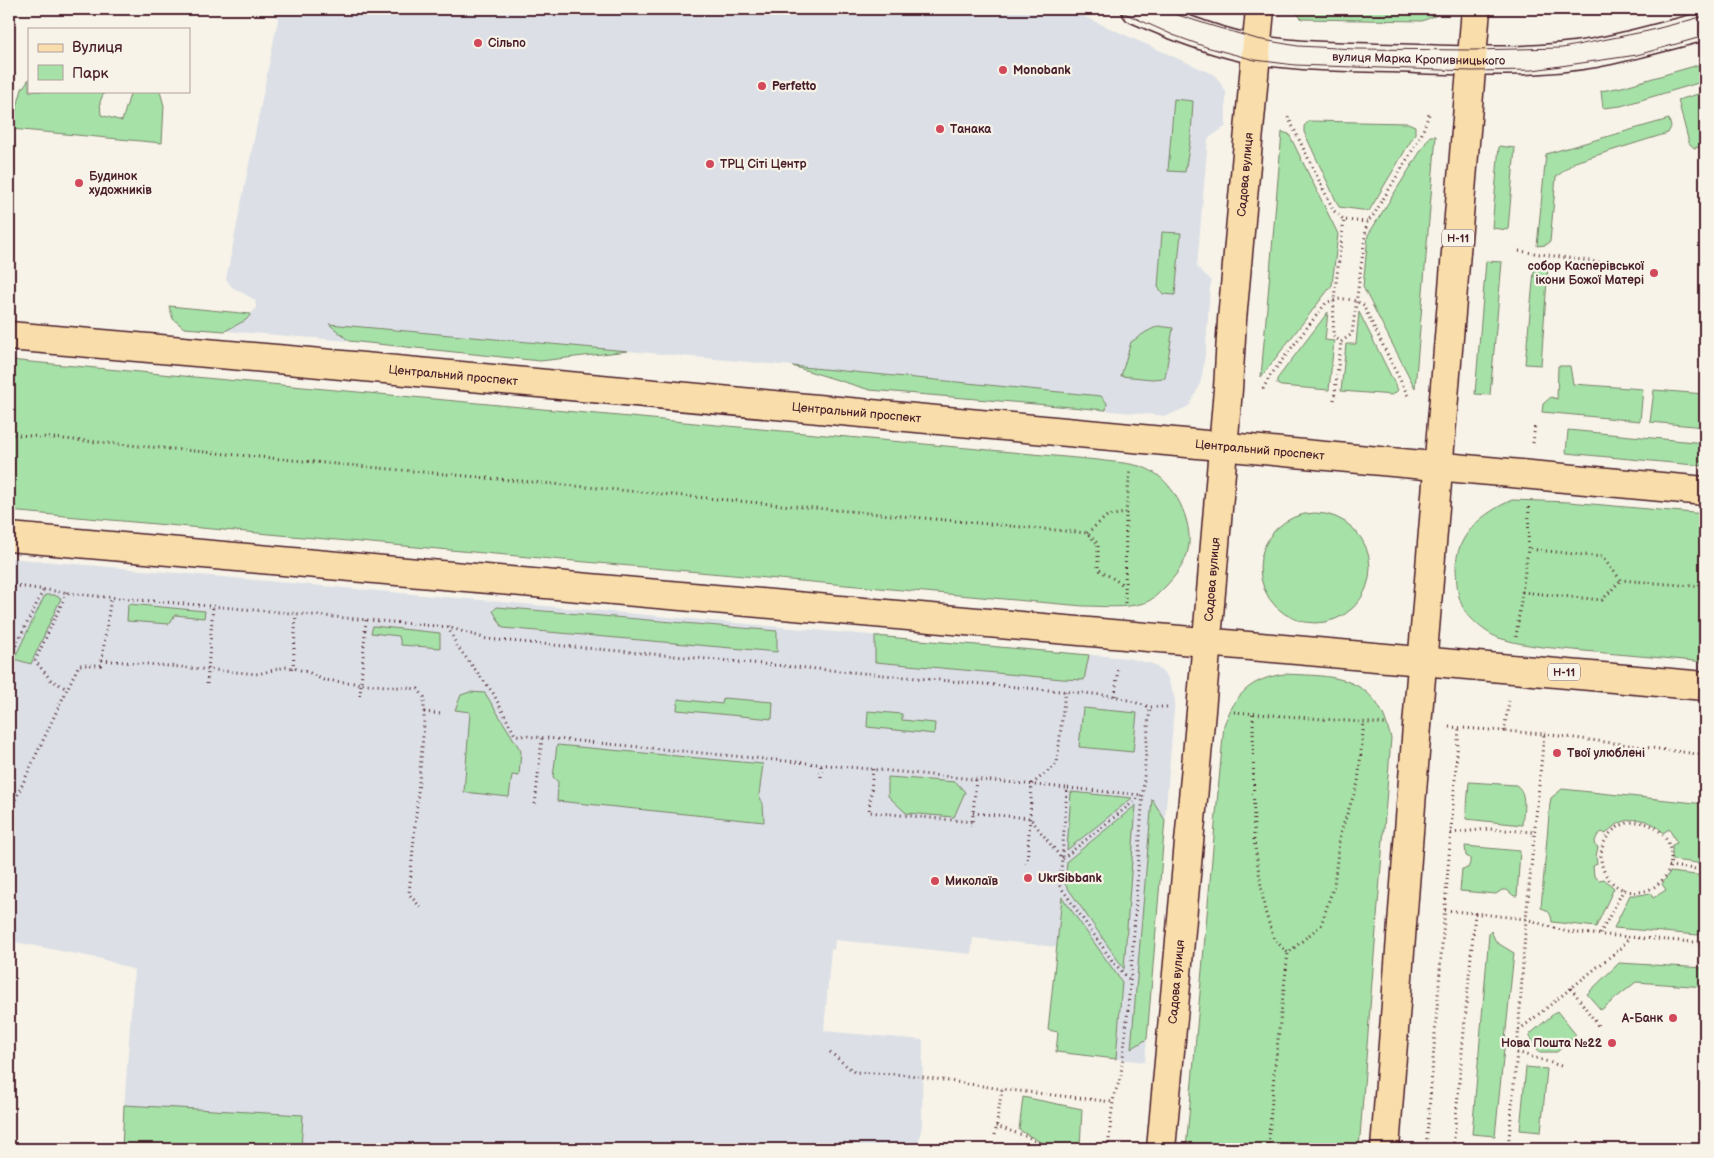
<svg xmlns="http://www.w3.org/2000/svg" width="1714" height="1158" font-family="'Balsamiq Sans',sans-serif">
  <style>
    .built { fill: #dce0e6 }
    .green { fill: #a6e1a7; stroke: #788069 }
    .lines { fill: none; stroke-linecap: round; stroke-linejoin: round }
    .minor-casing { stroke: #4a1f2b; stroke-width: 31 }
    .major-casing { stroke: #4a1f2b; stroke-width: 31 }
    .path { stroke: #4a1f2b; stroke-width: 3; stroke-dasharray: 1 4; stroke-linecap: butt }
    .minor { stroke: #f7f3e8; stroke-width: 28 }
    .major { stroke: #f9deab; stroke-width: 28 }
    .tram { stroke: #4a1f2b; stroke-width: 1 }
    .poi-dot { fill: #d1495b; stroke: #f7f3e8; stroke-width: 2 }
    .labels { text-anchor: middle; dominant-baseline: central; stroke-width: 4.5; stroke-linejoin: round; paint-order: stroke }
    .shield { fill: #f7f3e8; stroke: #7e5f64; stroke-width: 1 }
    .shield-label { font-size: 11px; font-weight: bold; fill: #4a1f2b }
    .poi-label { font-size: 12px; font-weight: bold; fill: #4a1f2b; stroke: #f7f3e8; text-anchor: start }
    .street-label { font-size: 12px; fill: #4a1f2b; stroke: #f7f3e8 }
  </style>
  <rect width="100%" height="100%" fill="#f7f3e8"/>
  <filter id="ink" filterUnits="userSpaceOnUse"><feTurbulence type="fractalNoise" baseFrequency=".02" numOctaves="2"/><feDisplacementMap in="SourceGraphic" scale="10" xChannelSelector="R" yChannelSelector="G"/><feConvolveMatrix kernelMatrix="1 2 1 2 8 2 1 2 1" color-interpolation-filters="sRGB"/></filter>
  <g filter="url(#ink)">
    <g class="built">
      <polygon points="280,9 1067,9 1215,75 1226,92 1226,126 1208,139 1197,267 1212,281 1210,287 1206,348 1202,376 1199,387 1189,406 1167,416 870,390 792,366 628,351 540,361 349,341 225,331 246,320 256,308 255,300 232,287 226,279"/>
      <polygon points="9,558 1128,658 1153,664 1167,676 1175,699 1145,1062 1056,1052 1058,1032 1048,1030 1057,947 973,938 971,954 835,940 834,950 831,949 824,1031 923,1040 922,1126 917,1149 121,1149 134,970 102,959 9,941"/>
    </g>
    <g class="green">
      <polygon points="1292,9 1442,9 1437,15 1422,21 1302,19"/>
      <polygon points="1705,63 1705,81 1621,106 1603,108 1601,91 1622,87"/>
      <polygon points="29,79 29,91 104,92 100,102 101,115 122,121 131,91 160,91 164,106 162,143 11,129 22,89"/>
      <polygon points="1705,92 1705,146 1694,148 1689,143 1678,100"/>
      <polygon points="1174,99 1193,101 1191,136 1185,172 1168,171"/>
      <polygon points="1669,119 1671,127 1668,133 1575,162 1556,177 1550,242 1546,245 1537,246 1546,154"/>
      <polygon points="1309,121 1408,123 1415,126 1415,134 1369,211 1339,207 1304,132 1304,126"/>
      <polygon points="1282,132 1289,134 1338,234 1332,285 1261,377"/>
      <polygon points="1430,136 1436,136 1415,388 1363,287 1368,235"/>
      <polygon points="1499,146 1515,148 1508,230 1492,228"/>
      <polygon points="1162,232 1181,233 1175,295 1163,294 1158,287"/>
      <polygon points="1486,261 1502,262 1490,395 1475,394"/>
      <polygon points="1535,261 1542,262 1548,266 1541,365 1525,364"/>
      <polygon points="169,306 251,314 246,320 225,331 184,328 173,319"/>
      <polygon points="1328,312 1325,340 1334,341 1329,390 1281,386 1277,384 1277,379"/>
      <polygon points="1359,312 1398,390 1393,395 1341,391 1346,344 1356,344"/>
      <polygon points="329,324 628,351 540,361 349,341"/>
      <polygon points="1158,326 1173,328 1165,378 1152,379 1121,376 1131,342 1146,332"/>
      <path d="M 9,360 L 1098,460 C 1116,463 1137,462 1153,472 C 1175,485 1191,519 1189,544 C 1188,560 1176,576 1165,587 C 1159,593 1153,600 1144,603 C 1124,609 1103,606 1083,606 L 9,511 Z"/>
      <polygon points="792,366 1101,396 1107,403 1106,410 870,390"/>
      <polygon points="1558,366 1570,366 1573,384 1643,389 1640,421 1542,412 1543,404 1551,397 1557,399"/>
      <polygon points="1654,390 1705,394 1705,427 1650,422"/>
      <polygon points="1568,430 1705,443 1705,466 1566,453"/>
      <path d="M 1512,500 L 1569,502 L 1705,514 L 1705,662 C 1665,658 1625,655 1584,651 C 1556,648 1526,647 1499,638 C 1490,635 1477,625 1471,618 C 1457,605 1457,586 1456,569 C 1455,534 1485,512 1512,500 Z"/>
      <circle cx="1315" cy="568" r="55"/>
      <polygon points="45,595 54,595 61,598 31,664 14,659"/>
      <polygon points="128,604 205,611 204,618 175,615 169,624 127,621"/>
      <polygon points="497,607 777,631 777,652 503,628 493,611"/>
      <polygon points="373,626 440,633 440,648 401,645 399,636 371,633"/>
      <polygon points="875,636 1089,655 1084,680 1062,679 875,662"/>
      <path d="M 1284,674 C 1322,676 1362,673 1382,712 C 1386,720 1388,729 1391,738 L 1359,1149 L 1186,1149 L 1224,725 C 1236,693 1251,679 1284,674 Z"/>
      <polygon points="470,692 485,693 521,751 519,776 512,775 509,797 464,792 470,712 455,710 461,695"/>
      <polygon points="723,698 773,702 772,719 677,710 678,699 722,704"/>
      <polygon points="1083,708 1137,713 1133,752 1079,747"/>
      <polygon points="868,711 902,714 902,720 935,723 934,734 867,727"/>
      <polygon points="557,745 763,764 759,795 763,804 764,822 557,801 558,782 553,777"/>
      <polygon points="888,777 956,782 965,792 954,817 906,813 888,796"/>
      <path d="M 1469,782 L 1516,785 C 1528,793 1523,812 1522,825 L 1466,819 Z"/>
      <path d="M 1562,789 L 1705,804 L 1705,864 L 1672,860 L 1672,845 L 1677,843 L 1669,829 L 1663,833 C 1649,814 1620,816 1606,834 L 1602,832 L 1597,836 L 1594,844 L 1598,847 L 1596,856 L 1597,864 L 1593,866 L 1594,876 L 1599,880 L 1604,879 L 1614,888 L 1596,927 L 1552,922 C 1551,914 1549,910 1541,908 L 1550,803 L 1551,798 Z"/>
      <polygon points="1071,792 1132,798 1067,850"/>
      <polygon points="1152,799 1165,820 1147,1039 1131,1049"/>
      <polygon points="1136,805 1124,969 1065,884 1067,861"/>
      <polygon points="1465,846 1520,851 1517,896 1514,896 1507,890 1502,890 1496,894 1460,891 1462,869 1468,868 1470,863 1470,858 1466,856"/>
      <polygon points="1670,872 1705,876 1705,931 1698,935 1614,928 1630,895 1640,895 1650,893 1653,898 1666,890 1662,884"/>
      <polygon points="1062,897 1122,982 1116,1059 1056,1052 1058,1032 1048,1030"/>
      <polygon points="1491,931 1496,942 1514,953 1495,1136 1472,1134 1489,934"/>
      <polygon points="1619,963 1705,968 1705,987 1636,982 1601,1010 1587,994"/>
      <polygon points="1557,1011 1576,1035 1557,1052 1539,1052 1529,1035"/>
      <polygon points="1526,1067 1547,1069 1541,1132 1520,1130"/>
      <polygon points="1023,1097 1082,1109 1080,1148 1042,1143 1019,1130"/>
      <polygon points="124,1105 303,1115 301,1149 122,1149"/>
    </g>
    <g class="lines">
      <g class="minor-casing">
        <g id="minor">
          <path id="s1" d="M 1136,9 C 1174,26 1217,43 1258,50 C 1311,58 1364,57 1417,59 C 1476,61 1537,63 1595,53 C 1632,46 1669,35 1705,26"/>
        </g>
      </g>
      <g class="major-casing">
        <g id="major">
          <path id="s2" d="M 9,336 L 288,360 L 1705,491"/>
          <polyline points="9,537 1705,686"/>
          <path id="s3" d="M 1161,1149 L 1201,711 L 1228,389 L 1232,320 L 1260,9"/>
          <polyline points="1385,1149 1417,726 1476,9"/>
        </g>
      </g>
      <g class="path">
        <polyline points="1288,117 1334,211 1344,220"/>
        <polyline points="1367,222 1344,220 1334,299 1333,336 1341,342 1352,334 1367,222 1373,216 1421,136 1429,114"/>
        <polyline points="1519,251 1604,263"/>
        <path d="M 1263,389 L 1270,376 L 1326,303 C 1338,297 1353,298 1363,305 L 1409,398"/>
        <polyline points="1334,400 1341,342"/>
        <polyline points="9,434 1087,533 1098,544 1098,569 1125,586"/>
        <polyline points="1533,443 1535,424"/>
        <polyline points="1529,507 1528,549 1602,557 1621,580 1705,587"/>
        <polyline points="1087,533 1107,516 1126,513 1130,470"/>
        <polyline points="9,585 85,595 448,627 487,639 1115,696 1150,707 1168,707"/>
        <polyline points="67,592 35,661 51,680 67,689"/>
        <polyline points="1522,592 1602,600 1621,580"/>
        <polyline points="1125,603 1126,513"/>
        <polyline points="448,627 457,646 493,693 515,735 1067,788 1060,886 1113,962 1129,979"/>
        <polyline points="1516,637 1528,549"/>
        <polyline points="9,659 44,589"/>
        <polyline points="102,660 258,674 285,667 294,668 310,673 323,680 418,689 424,697 424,725 409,894 422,909"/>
        <polyline points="293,669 296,614"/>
        <polyline points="207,684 213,606"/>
        <polyline points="360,696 366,620"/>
        <polyline points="1115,696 1118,667"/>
        <polyline points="424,712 442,714"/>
        <polyline points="1234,712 1385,724"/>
        <polyline points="1253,714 1254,841 1265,911 1274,939 1288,953"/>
        <polyline points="1449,727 1504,731 1509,701"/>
        <polyline points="1544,734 1705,755"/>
        <polyline points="873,769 869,812 973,822"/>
        <polyline points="821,777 821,764"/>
        <polyline points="535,804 542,738"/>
        <polyline points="9,813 67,689 79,665 101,665 111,597"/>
        <polyline points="973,813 1030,818 1062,859 1142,795 1067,788"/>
        <circle cx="1636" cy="857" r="35"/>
        <polyline points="972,826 976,779"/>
        <polyline points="1451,833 1489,829 1534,832"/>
        <polyline points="1027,864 1032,784 1057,764 1065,691"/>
        <polyline points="1669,866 1705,870"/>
        <polyline points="1445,910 1526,919 1544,734 1504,731"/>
        <polyline points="1475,913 1453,1148 1485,1149"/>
        <polyline points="1600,934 1624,889"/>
        <polyline points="1571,988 1599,1027"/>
        <polyline points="1519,1030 1621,948 1630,937"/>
        <polyline points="830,1052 854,1072 910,1075 1002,1089"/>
        <polyline points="1517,1052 1564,1067"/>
        <polyline points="996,1126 1028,1137 1047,1147 1047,1149"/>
        <polyline points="995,1135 1002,1089 1113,1102"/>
        <polyline points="1427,1146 1453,1149"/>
        <polyline points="1047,1147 1071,1149"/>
        <path d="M 1108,1149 C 1110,1132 1111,1114 1114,1096 C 1116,1089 1120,1082 1121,1074 C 1136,952 1138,829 1150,707"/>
        <polyline points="1268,1149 1274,1074 1288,953 1321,925 1334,885 1340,834 1358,783 1364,722"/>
        <polyline points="1426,1149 1459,728"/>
        <polyline points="1508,1149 1517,1052 1526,919 1567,932 1705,943"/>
      </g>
      <use href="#minor" class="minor"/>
      <use href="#major" class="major"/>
      <g class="tram">
        <polyline points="1115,9 1173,35 1206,47 1255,60 1295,65 1471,71 1533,70 1637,55 1705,36"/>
        <polyline points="1159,9 1209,25 1257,39 1298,46 1355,49 1473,50 1562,48 1648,31 1705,16"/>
      </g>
    </g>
  </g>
  <g class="poi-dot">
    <circle cx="478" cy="43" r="5"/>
    <circle cx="1003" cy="70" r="5"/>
    <circle cx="762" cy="86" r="5"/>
    <circle cx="940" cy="129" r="5"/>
    <circle cx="710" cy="164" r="5"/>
    <circle cx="79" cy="183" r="5"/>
    <circle cx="1654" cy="273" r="5"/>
    <circle cx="1557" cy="753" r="5"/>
    <circle cx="1028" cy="878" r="5"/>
    <circle cx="935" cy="881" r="5"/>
    <circle cx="1673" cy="1018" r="5"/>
    <circle cx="1612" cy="1043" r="5"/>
  </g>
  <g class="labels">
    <g class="shield">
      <rect x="1442" y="229.5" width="32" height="17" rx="4"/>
      <rect x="1548" y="663.5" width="32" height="17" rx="4"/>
    </g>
    <g class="shield-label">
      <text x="1458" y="238">Н-11</text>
      <text x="1564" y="672">Н-11</text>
    </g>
    <g class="poi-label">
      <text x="488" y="43">Сільпо</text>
      <text x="1013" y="70">Monobank</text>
      <text x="772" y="86">Perfetto</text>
      <text x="950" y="129">Танака</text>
      <text x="720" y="164">ТРЦ Сіті Центр</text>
      <text x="89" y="176">Будинок<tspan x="89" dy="14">художників</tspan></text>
      <text x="1644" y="266" text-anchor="end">собор Касперівської<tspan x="1644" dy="14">ікони Божої Матері</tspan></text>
      <text x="1567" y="753">Твої улюблені</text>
      <text x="1038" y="878">UkrSibbank</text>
      <text x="945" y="881">Миколаїв</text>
      <text x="1663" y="1018" text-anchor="end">А-Банк</text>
      <text x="1602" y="1043" text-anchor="end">Нова Пошта №22</text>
    </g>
    <g class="street-label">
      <text stroke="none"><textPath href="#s1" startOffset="290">вулиця Марка Кропивницького</textPath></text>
      <text stroke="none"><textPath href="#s3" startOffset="978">Садова вулиця</textPath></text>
      <text stroke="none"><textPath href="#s2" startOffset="446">Центральний проспект</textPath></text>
      <text stroke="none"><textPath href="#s2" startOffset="851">Центральний проспект</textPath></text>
      <text stroke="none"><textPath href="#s2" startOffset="1256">Центральний проспект</textPath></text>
      <text stroke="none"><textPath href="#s3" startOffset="572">Садова вулиця</textPath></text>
      <text stroke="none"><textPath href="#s3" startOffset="168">Садова вулиця</textPath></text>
    </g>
  </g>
  <rect width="1714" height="1158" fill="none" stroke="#f7f3e8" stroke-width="30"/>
  <rect x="15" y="15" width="1684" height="1128" fill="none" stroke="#4a1f2b" stroke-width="2" filter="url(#ink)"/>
  <rect x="28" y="28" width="162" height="65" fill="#f7f3e8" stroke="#b29e9c"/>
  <rect x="38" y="44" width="25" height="8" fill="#f9deab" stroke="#b29e9c"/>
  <text x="72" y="52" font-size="15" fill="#4a1f2b">Вулиця</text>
  <rect x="38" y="65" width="25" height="15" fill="#a6e1a7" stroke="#b29e9c"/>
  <text x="72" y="78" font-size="15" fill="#4a1f2b">Парк</text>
</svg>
